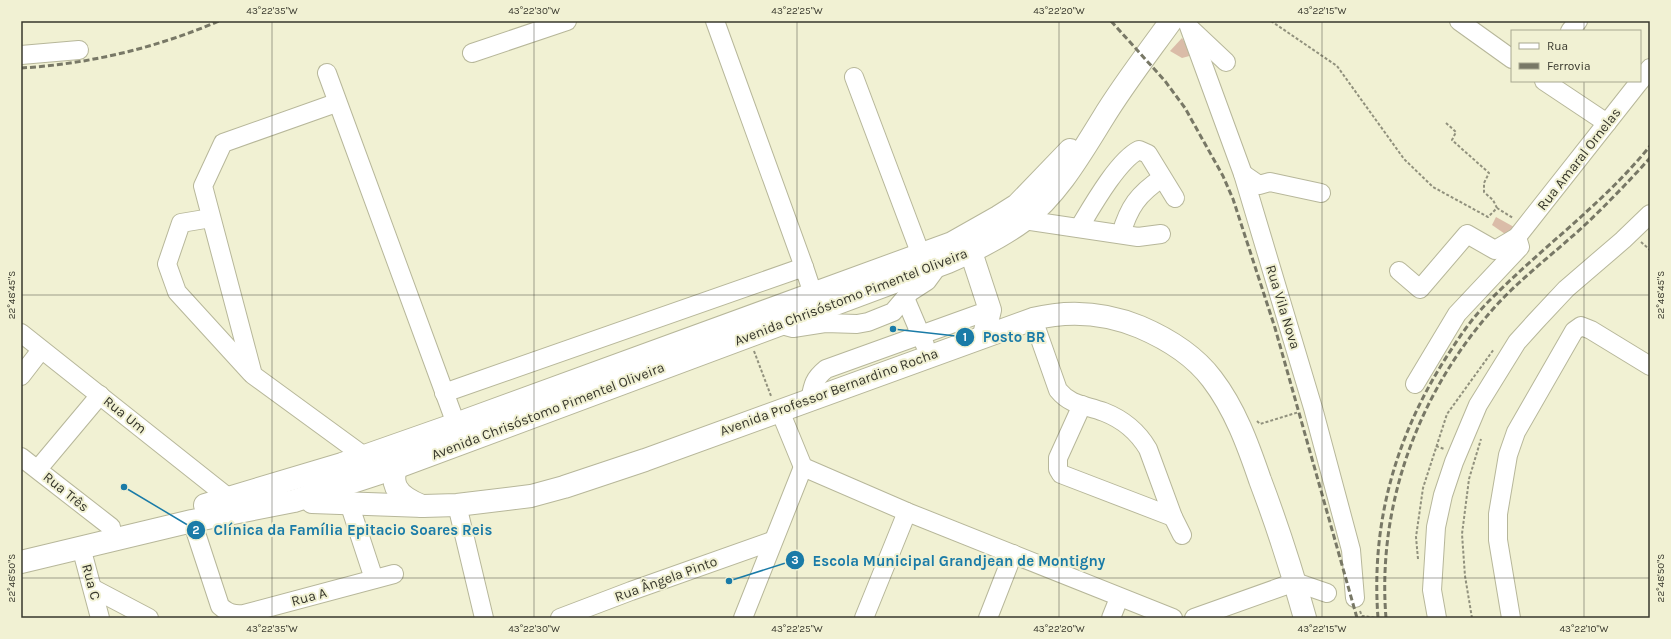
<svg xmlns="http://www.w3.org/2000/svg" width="1671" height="639" font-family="Karla,sans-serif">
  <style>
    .green { fill: #dabca8 }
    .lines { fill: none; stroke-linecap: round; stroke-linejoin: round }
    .minor-casing { stroke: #b7b79a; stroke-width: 20 }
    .major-casing { stroke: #b7b79a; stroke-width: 24 }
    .path { stroke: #91917d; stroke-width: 2; stroke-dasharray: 3 2; stroke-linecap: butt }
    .minor { stroke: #fff; stroke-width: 18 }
    .major { stroke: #fff; stroke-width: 22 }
    .rail { stroke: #787866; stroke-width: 3; stroke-dasharray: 6 3; stroke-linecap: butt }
    .ticks { fill: none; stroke: #37372c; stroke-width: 1; stroke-opacity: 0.45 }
    .labels { text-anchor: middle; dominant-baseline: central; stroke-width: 4; stroke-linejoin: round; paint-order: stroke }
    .street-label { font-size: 14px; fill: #37372c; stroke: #f1f1d3 }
    .leader { fill: none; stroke: #1a7ba7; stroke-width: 1.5 }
    .callout-dot { fill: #1a7ba7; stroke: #f1f1d3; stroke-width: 1.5 }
    .mark-label { font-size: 12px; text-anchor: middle; font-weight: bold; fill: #fff }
    .callout-label { font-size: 15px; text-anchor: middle; font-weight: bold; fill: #1a7ba7; stroke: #f1f1d3; stroke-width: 4; stroke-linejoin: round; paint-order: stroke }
    .neatline { fill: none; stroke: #37372c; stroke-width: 1.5 }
    .ticks-label { font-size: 10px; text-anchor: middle; fill: #37372c }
  </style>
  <rect width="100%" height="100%" fill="#f1f1d3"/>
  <g class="green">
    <polygon points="1182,38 1193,55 1182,58 1170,51"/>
    <polygon points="1496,217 1514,227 1508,236 1492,225"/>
  </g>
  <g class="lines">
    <g class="minor-casing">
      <g id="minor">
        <polyline points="715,21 804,267"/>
        <polyline points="1187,21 1243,174 1313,408 1351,550 1355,598"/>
        <polyline points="1459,21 1512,59"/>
        <polyline points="1192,30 1226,62"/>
        <polyline points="1570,31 1578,21"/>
        <polyline points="472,53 567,21"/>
        <polyline points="21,55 79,50"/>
        <polyline points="327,73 456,424"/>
        <polyline points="854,77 921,255"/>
        <polyline points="1544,81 1607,123"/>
        <polyline points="1640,81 1650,68"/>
        <polyline points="336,103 223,143 203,186 253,375 364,456"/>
        <polyline points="1243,174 1259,185 1270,182 1321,193"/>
        <polyline points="211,218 181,223 167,264 177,292 251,373"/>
        <polyline points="1024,220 1138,237 1161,234"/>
        <path d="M 1079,228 C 1091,208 1118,160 1139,150 L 1148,154 L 1175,198"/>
        <path d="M 1121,234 C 1129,207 1138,194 1162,178"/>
        <polyline points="1399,271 1420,289 1467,234 1495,250 1517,237 1640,81"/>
        <polyline points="905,298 925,345"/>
        <path d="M 1033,319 L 1058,390 C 1071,406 1086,405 1104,412 C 1122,419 1138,432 1148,449 L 1173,517 L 1182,535"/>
        <polyline points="782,325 793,328 825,323 857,324 868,322 893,312 910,292 927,281 938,266"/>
        <polyline points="21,333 229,498"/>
        <polyline points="21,376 41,350"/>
        <polyline points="1415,384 1457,314 1520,247 1517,237"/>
        <polyline points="444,393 804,267 813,294"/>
        <path d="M 810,400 C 813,384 814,379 826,369 L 990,310"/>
        <polyline points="1082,405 1058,458 1058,469 1061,474 1173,517"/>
        <polyline points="780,411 803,467 907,512 1173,618"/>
        <polyline points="21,457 111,527"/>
        <polyline points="38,469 100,395"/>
        <polyline points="349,503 374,579"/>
        <polyline points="457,505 484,618"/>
        <path d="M 192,521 L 220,606 C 228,613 233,615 244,614 L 394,574"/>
        <polyline points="81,547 100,618"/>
        <polyline points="94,589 149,618"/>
        <polyline points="560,618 631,591 772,541"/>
        <polyline points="743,618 803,467"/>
        <polyline points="864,618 907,512"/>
        <polyline points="988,618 1013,554"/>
        <polyline points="1111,618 1119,598"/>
        <polyline points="1194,618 1295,582 1327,593"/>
        <polyline points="1437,618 1432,590 1436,527 1443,495 1454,462 1478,405 1517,342 1536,321 1566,289 1623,240 1650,214"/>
        <polyline points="1511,618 1498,540 1498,514 1508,455 1516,432 1574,331 1581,326 1591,330 1650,366"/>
      </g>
    </g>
    <g class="major-casing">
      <g id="major">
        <polyline points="958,245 971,252 990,310 984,335"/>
        <path d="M 401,456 C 387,483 395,495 422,506"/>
        <path d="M 312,502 L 423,506 L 457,505 L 531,496 L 564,487 L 645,460 L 1033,319 C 1069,310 1106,313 1140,327 C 1168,339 1194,355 1212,379 C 1235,409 1248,445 1260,480 C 1277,525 1292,571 1305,618"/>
        <polyline points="205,505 342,464 456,424 952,243 998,217 1017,205 1070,150"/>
        <path d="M 21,562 L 192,521 L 294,501 L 395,468 L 948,262 C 973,251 1000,238 1023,221 C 1058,194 1080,155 1103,118 C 1123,85 1148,53 1171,21"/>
      </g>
    </g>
    <g class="path">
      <polyline points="1271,21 1337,66 1404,159 1433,187 1488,217 1497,208 1513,218"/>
      <polyline points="1446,123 1456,132 1452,140 1489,173 1484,183 1484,192 1493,200 1497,208"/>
      <polyline points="1641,242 1650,250"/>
      <polyline points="754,351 771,396"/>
      <polyline points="1257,421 1260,424 1299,412"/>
      <polyline points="1436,446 1444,449"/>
      <polyline points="1418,559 1416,537 1423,488 1447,414 1494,349"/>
      <polyline points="1360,611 1362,616 1377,618"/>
      <polyline points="1472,618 1465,576 1462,534 1469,479 1481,439"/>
    </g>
    <use href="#minor" class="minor"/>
    <use href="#major" class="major"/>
    <g class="rail">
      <polyline points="1111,21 1165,81 1185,108 1223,176 1233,199 1275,328 1357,618"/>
      <path d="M 21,68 C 89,64 156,48 219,21"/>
      <path d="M 1378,618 C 1371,526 1394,442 1442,364 C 1456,342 1470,320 1489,301 C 1541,248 1603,204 1650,146"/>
      <path d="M 1386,618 C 1377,509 1416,399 1487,316 C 1516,281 1554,254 1587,223 C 1609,202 1630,180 1650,158"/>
    </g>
  </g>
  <path class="ticks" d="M 272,21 L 272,618M 534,21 L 534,618M 797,21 L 797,618M 1059,21 L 1059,618M 1322,21 L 1322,618M 1584,21 L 1584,31M 1584,81 L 1584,618M 21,295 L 1650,295M 21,578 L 1650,578"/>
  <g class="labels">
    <g class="street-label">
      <text transform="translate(1579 159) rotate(-52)">Rua Amaral Ornelas</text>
      <text transform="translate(851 297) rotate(-21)">Avenida Chrisóstomo Pimentel Oliveira</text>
      <text transform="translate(1283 307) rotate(73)">Rua Vila Nova</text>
      <text transform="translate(829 392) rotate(-20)">Avenida Professor Bernardino Rocha</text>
      <text transform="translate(548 411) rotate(-21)">Avenida Chrisóstomo Pimentel Oliveira</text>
      <text transform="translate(125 415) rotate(39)">Rua Um</text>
      <text transform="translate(66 492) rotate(39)">Rua Três</text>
      <text transform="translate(666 579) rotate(-20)">Rua Ângela Pinto</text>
      <text transform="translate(91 582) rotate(75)">Rua C</text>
      <text transform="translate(309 597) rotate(-15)">Rua A</text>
    </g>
  </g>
  <path class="leader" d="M893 329L965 337M124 487L196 530M729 581L795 560"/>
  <g class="callout-dot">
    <circle cx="893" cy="329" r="4"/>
    <circle cx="124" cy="487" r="4"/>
    <circle cx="729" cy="581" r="4"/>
    <circle cx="965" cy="337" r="10"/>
    <circle cx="196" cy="530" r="10"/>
    <circle cx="795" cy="560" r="10"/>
  </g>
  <g class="mark-label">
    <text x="965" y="341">1</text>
    <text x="196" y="534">2</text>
    <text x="795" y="564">3</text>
  </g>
  <g class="callout-label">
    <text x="1014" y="342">Posto BR</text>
    <text x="353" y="535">Clínica da Família Epitacio Soares Reis</text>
    <text x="959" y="566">Escola Municipal Grandjean de Montigny</text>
  </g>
  <rect width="1671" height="639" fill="none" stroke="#f1f1d3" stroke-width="44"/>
  <rect x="1511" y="30" width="130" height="52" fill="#f1f1d3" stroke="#a7a790"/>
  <rect x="1519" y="43" width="20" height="6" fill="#ffffff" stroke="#a7a790"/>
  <text x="1547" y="50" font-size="12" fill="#37372c">Rua</text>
  <rect x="1519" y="63" width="20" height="6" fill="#787866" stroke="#a7a790"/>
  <text x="1547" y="70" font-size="12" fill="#37372c">Ferrovia</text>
  <rect x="22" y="22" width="1627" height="595" class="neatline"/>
  <g class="ticks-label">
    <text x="272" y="14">43°22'35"W</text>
    <text x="534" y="14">43°22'30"W</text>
    <text x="797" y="14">43°22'25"W</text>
    <text x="1059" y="14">43°22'20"W</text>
    <text x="1322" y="14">43°22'15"W</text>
    <text transform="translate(11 295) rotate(-90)" y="4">22°48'45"S</text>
    <text transform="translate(1660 295) rotate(-90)" y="4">22°48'45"S</text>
    <text transform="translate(11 578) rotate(-90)" y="4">22°48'50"S</text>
    <text transform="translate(1660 578) rotate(-90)" y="4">22°48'50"S</text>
    <text x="272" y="632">43°22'35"W</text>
    <text x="534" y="632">43°22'30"W</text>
    <text x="797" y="632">43°22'25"W</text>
    <text x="1059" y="632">43°22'20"W</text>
    <text x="1322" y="632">43°22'15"W</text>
    <text x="1584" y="632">43°22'10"W</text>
  </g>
</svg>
